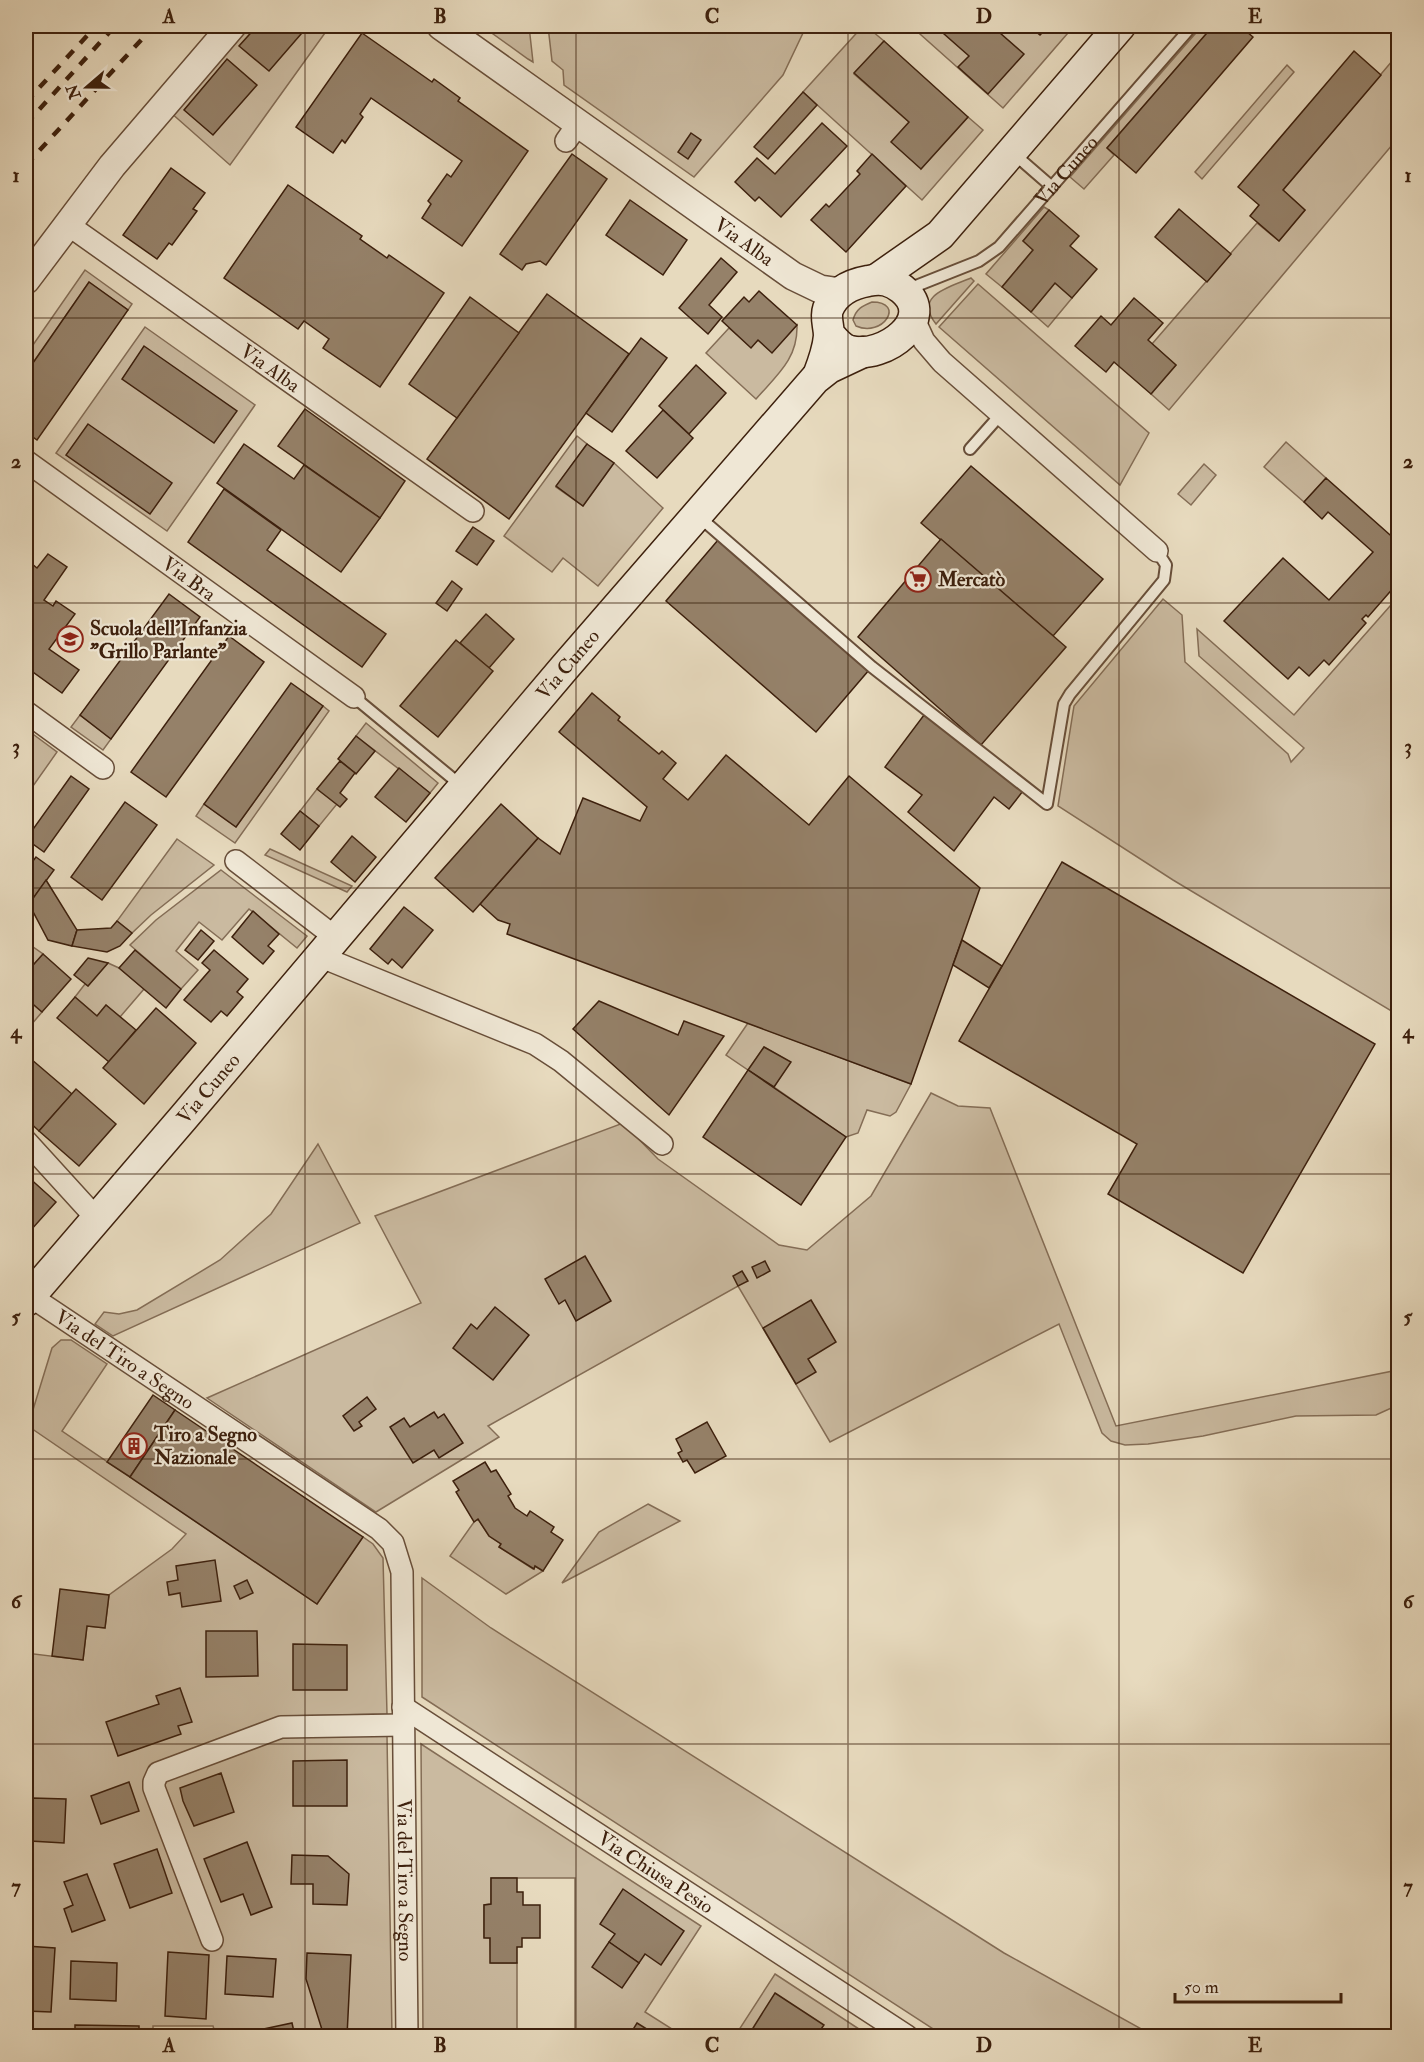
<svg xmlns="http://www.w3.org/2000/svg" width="1424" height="2062" font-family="'IM FELL Double Pica',serif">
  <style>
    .green { fill: #cabaa0; stroke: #846d56; stroke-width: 1.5 }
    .building { fill: #958169; stroke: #3d200d; stroke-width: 1.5 }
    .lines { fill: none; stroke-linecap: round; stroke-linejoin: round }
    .service-casing { stroke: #684e39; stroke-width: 14 }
    .minor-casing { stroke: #684e39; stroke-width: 24 }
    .tertiary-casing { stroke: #684e39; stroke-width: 30 }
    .secondary-casing { stroke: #3d200d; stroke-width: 33 }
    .service { stroke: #efe7d5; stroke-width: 10 }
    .minor { stroke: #efe7d5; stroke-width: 21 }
    .tertiary { stroke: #efe7d5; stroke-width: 27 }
    .secondary { stroke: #efe7d5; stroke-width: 30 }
    .rail { stroke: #3d200d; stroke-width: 4.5; stroke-dasharray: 10 10; stroke-linecap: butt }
    .grid { fill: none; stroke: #3d200d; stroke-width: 1.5; stroke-opacity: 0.55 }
    .labels { text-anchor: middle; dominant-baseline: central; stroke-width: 4.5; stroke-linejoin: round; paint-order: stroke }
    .street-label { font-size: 20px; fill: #3d200d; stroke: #efe7d5 }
    .poi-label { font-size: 20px; font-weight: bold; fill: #3d200d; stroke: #efe7d5; text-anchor: start }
    .neatline { fill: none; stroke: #3d200d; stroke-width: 2 }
    .grid-label { font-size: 20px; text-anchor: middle; font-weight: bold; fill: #3d200d }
  </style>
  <rect width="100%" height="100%" fill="#e7dabe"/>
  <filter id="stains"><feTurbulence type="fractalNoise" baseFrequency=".00333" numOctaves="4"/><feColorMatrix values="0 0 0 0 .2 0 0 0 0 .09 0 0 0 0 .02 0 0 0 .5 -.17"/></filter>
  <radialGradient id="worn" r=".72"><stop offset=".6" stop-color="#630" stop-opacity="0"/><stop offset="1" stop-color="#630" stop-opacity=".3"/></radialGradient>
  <g class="green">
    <polygon points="245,26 330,26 230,165 170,112"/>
    <polygon points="482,26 529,26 533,62 528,59"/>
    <polygon points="548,26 804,26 803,33 783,75 694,177 564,85 563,70 552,61"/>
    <polygon points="863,26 866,26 884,41 854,74 909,122 921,169 968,117 983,130 922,200 803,92"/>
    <polygon points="911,26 1074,26 1003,108"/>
    <polygon points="1202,26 1213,26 1107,148 1114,155 1084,189 1070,177"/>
    <polygon points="1398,54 1398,138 1169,410 1151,394 1176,365 1152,344 1257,223 1279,241 1305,210 1283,190"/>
    <polygon points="1287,65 1294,72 1202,179 1195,172"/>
    <polygon points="1044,207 1049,210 1023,241 1033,250 1002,287 986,274"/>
    <polygon points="85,270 132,304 128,310 89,282 26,373 26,355"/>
    <path d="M 971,278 L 974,281 L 936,324 C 913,295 950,287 971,278 Z"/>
    <polygon points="1055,283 1072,298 1048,327 1031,312"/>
    <polygon points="978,284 1149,433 1120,485 939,327"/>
    <path d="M 872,302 C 906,302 883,338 856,326 L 853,320 C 856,309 862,306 872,302 Z"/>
    <path d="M 797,325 C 798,359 777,375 756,399 L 706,353 L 729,328 L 751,347 L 758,340 L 772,352 Z"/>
    <polygon points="145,327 255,405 167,531 56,453"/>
    <polygon points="577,436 587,444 556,487 583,506 614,463 663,508 598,586 563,558 552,572 504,536"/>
    <polygon points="1286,442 1326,478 1304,502 1264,467"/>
    <polygon points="1204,464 1216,475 1191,505 1178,494"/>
    <polygon points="1398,597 1398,1015 1173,880 1058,806 1074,706 1163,599 1182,615 1185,662 1288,754 1291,762 1304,748 1199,656 1197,629 1294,715"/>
    <polygon points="323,706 329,711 235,843 196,816 204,804 236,827"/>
    <polygon points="80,715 111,739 103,750 71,727"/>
    <polygon points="366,723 438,783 430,793 356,736"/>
    <polygon points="26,729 57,752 26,796"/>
    <polygon points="317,789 337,804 319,826 300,811"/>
    <polygon points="177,839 214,865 151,915 132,933 117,921"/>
    <polygon points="270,849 352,886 347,892 265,855"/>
    <polygon points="221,870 307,936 297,948 249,909 222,940 199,922 176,951 198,970 181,989 130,945 156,920"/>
    <polygon points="26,942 43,954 26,973"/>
    <polygon points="108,963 119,968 144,989 120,1017 106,1005 97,1016 75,997 85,984 88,986"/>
    <polygon points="27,999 42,1012 26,1031 26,1000"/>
    <polygon points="748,1023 911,1084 896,1112 890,1116 867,1110 858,1133 846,1137 774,1087 790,1062 764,1047 748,1070 726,1055"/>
    <polygon points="931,1093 958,1106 990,1108 1116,1426 1398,1370 1398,1405 1376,1415 1296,1416 1203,1436 1148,1444 1125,1445 1111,1441 1102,1433 1059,1324 830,1442 738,1286 488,1426 499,1437 376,1512 207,1398 421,1303 375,1216 623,1123 658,1159 779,1245 807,1250 871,1196"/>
    <polygon points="318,1144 360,1223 113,1336 95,1324 104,1312 119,1314 137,1310 220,1260 271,1214"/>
    <polygon points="61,1340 71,1340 107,1364 62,1431 317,1604 363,1537 373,1544 383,1558 387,1714 284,1716 157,1763 164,1787 168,1778 275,1739 300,1736 387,1736 392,2036 216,2036 213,2026 153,2026 153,2036 26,2036 26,1653 83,1660 87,1626 105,1628 109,1595 172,1549 186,1534 28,1426 52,1348"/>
    <polygon points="26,1451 29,1453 26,1531"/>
    <polygon points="648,1504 680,1521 562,1583 599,1532"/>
    <polygon points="478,1519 489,1536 501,1544 499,1547 533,1569 535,1566 543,1571 506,1594 450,1556 474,1522"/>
    <polygon points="422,1578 491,1628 1004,1953 1154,2036 944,2036 422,1697"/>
    <polygon points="421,1744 701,1926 645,2012 683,2036 575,2036 575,1878 491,1878 491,1904 484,1905 484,1937 490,1938 491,1963 517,1963 517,2036 423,2036"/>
    <polygon points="775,1974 859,2029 854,2036 735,2036"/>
  </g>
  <g class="building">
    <polygon points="257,26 308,26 269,71 239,46"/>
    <polygon points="935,26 992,26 1024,54 988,94 958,67 969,56"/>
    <polygon points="1029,26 1049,26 1040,35"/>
    <polygon points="1213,26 1240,26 1253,37 1136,173 1107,148"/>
    <polygon points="362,33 432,82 434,79 460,98 458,101 528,151 462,246 422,218 431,204 428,201 447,174 451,177 462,161 371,98 360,114 363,117 345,143 342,140 333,153 296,127"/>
    <polygon points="884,41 968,117 921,169 891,142 909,122 854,73"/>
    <polygon points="1354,51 1381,75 1283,190 1305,210 1279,241 1250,216 1259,205 1238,187"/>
    <polygon points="227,59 257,85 213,135 184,110"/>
    <polygon points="803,92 817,105 768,159 754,147"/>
    <polygon points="822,123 847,146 781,217 759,197 755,201 735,182 757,158 775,174"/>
    <polygon points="691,133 701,140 688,159 678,152"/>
    <polygon points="572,154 607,179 546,265 540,261 526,264 522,270 500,254"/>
    <polygon points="872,154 906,186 846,252 811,220 826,204 829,207 860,174 857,171"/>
    <polygon points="171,168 205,193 193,209 197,211 172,245 169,243 157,259 123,235"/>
    <polygon points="288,185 362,236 360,239 387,258 389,255 444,293 380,387 323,348 329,339 304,321 298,329 224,278"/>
    <polygon points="630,200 687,240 663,275 606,235"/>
    <polygon points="1179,209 1231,254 1207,282 1155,237"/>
    <polygon points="1049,210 1079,236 1070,246 1097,269 1072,298 1055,283 1031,312 1002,287 1033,250 1023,241"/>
    <polygon points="721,258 737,272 709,305 722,317 708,334 679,308"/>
    <polygon points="89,282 128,310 37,440 26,432 26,373"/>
    <polygon points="759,291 797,325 772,353 758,340 751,348 722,321 744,297 749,302"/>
    <polygon points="547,294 629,354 509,519 427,459"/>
    <polygon points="470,297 519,333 457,418 409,384"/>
    <polygon points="1134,298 1163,323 1148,340 1176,365 1151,394 1114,362 1106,372 1075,346 1101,316 1111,325"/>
    <polygon points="641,338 667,358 612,432 586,413"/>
    <polygon points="144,346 237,411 214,443 122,379"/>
    <polygon points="696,365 726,393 689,434 659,406"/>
    <polygon points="305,409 405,481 380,518 278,446"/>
    <polygon points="663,410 693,438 657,478 626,451"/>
    <polygon points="88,424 172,483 150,514 66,455"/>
    <polygon points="244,444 294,479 304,465 380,518 341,572 217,483"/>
    <polygon points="587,444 614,463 583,506 556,486"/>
    <polygon points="971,466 1103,579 1053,636 921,523"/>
    <polygon points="1326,478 1398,542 1398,558 1393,564 1398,569 1398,575 1392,583 1395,586 1368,617 1366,615 1362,619 1366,623 1329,665 1324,660 1309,676 1299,667 1288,679 1224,621 1283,558 1329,600 1373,552 1328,512 1322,519 1304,502"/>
    <polygon points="224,489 281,530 267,550 386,634 362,667 188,542"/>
    <polygon points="473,527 494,541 477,565 456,551"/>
    <polygon points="941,539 1066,647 981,745 858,637"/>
    <polygon points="718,540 869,670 816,732 666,601"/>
    <polygon points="48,554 67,567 44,600 53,606 56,601 75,614 49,649 79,670 62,693 26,667 26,559 37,568"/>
    <polygon points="452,581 462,589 447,611 436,603"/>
    <polygon points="169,594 200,617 111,739 80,715"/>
    <polygon points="486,614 514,639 489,668 460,643"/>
    <polygon points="229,636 264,662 166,797 131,772"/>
    <polygon points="456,640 493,671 438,737 400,706"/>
    <polygon points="291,683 323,706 236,827 204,804"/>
    <polygon points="592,693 620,717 618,720 659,754 662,751 676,763 663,779 688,800 726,755 809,825 849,776 980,888 911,1084 507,934 510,924 498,920 480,904 538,838 560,854 583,798 640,821 647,807 559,732"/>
    <polygon points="924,715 1023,791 1009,809 994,797 954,851 908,812 922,795 885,767"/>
    <polygon points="356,736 375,751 356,774 338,759"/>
    <polygon points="340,761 355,773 340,793 347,799 340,807 317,789"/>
    <polygon points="399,768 430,793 406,822 375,797"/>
    <polygon points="71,776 89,789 44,852 26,839"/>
    <polygon points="125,802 157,825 102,900 71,877"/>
    <polygon points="501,804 538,838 473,912 435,878"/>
    <polygon points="300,811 319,826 300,850 281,834"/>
    <polygon points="352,836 376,857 355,882 331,862"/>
    <polygon points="36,857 54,870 29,904 26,896 26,870"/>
    <polygon points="1062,862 1375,1044 1243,1273 1108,1194 1137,1144 959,1041"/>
    <polygon points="46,880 77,930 72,946 48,940 29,904"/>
    <polygon points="404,907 433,930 402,968 392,959 388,964 370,949"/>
    <polygon points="253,911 279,934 268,946 274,951 263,964 232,937"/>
    <polygon points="117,921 132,933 120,946 107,952 72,946 77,930 111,928"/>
    <polygon points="201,930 214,941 198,960 185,950"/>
    <polygon points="962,940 1002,966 989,988 953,965"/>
    <polygon points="135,950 181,989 166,1008 119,968"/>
    <polygon points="214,950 248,979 237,992 243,997 227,1016 221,1011 211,1022 184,1000 210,970 202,963"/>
    <polygon points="43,954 71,979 42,1012 27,999 26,1000 26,973"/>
    <polygon points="88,958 108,963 88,986 74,975"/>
    <polygon points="75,997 97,1016 106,1005 136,1030 109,1062 57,1018"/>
    <polygon points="599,1001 678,1035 684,1021 724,1036 669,1115 573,1029"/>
    <polygon points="156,1008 196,1043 144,1104 103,1068"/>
    <polygon points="764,1047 791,1062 774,1087 748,1070"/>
    <polygon points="31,1059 72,1094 39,1131 26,1119 26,1066"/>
    <polygon points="748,1070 846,1137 801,1205 703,1137"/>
    <polygon points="76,1089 116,1124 79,1166 39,1131"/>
    <polygon points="26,1175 56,1202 31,1230 26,1225"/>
    <polygon points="585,1256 611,1301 576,1321 565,1300 559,1304 545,1279"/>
    <polygon points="765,1261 770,1271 757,1278 752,1267"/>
    <polygon points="742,1271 748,1281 738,1286 733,1276"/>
    <polygon points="811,1300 836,1342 808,1359 816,1372 796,1384 763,1328"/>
    <polygon points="495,1307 529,1335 493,1380 453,1348 471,1324 477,1329"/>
    <polygon points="153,1395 175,1410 130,1477 107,1462"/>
    <polygon points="367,1397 376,1409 359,1422 362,1426 354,1431 343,1416"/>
    <polygon points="175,1410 363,1537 317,1604 130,1477"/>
    <polygon points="434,1412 438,1418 444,1414 463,1443 439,1458 434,1450 413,1463 390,1427 404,1418 410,1427"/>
    <polygon points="707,1422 726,1456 695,1473 687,1460 683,1462 678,1453 682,1451 676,1439"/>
    <polygon points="485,1462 491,1472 496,1470 511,1494 508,1496 515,1508 527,1516 530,1511 554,1527 551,1532 563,1540 543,1571 535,1566 534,1569 499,1547 501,1544 489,1536 478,1519 474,1522 456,1492 459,1490 453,1481"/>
    <polygon points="215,1560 221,1601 182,1607 180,1593 169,1595 167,1582 178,1580 176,1566"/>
    <polygon points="247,1580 253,1593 240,1599 234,1586"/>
    <polygon points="60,1589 109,1595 105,1628 87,1626 83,1660 52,1656"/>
    <polygon points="206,1631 257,1631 258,1676 206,1677"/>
    <polygon points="293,1644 347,1645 347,1690 293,1690"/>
    <polygon points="180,1688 192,1722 178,1726 181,1734 118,1756 106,1722 159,1704 156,1696"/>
    <polygon points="347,1760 347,1806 293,1806 293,1761"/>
    <polygon points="221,1773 234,1812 194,1826 183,1801 180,1788"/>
    <polygon points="129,1782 139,1811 101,1824 91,1796"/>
    <polygon points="32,1798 66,1799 64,1843 30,1841 31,1820 26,1820 26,1800"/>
    <polygon points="247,1842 272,1907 251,1915 243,1894 221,1902 204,1859"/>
    <polygon points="157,1849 172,1893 130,1908 114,1864"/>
    <polygon points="292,1855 328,1856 349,1874 347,1905 313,1904 313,1884 291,1884"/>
    <polygon points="87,1874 105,1920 72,1932 64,1909 73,1905 64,1882"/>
    <polygon points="491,1878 517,1878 517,1892 523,1892 523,1905 540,1905 540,1938 522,1938 522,1947 517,1947 517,1963 490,1963 490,1938 484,1938 484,1905 491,1904"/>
    <polygon points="623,1889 684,1931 661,1965 645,1954 639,1963 609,1942 615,1934 600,1924"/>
    <polygon points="609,1942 639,1963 622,1988 592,1967"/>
    <polygon points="26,1946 55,1948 51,2012 26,2011"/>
    <polygon points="168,1952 209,1955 206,2019 165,2016"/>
    <polygon points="307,1953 351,1955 347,2036 324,2036 306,1979"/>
    <polygon points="227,1956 276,1959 273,1997 225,1994"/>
    <polygon points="71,1961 117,1963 116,2001 70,1999"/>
    <polygon points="775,1993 824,2025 816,2036 766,2036 753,2028"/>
    <polygon points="292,2023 295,2036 245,2036 244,2033"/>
    <polygon points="637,2023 658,2036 629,2036"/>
    <polygon points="75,2025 139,2026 139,2036 75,2036"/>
  </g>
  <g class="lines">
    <g class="service-casing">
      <g id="service">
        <polyline points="1014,154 1052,187"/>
        <path id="s1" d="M 916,286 L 979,261 L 999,247 L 1192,26"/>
        <polyline points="970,449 1001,414"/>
        <polyline points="697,515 872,667 1047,804 1064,704 1070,694 1164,580 1166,565 1157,551"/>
        <polyline points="354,697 463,787"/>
      </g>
    </g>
    <g class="minor-casing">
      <g id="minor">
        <polyline points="566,141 578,124"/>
        <path id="s2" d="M 67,224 L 473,511"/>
        <polyline points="913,317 924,341 942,362 1157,551"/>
        <path id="s3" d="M 26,461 L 354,697"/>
        <polyline points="26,712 103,768"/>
        <polyline points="236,861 335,937"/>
        <polyline points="319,956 535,1044 561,1061 662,1144"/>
        <polyline points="26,1141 97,1219"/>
        <path id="s4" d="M 30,1296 L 379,1529 L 393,1543 L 402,1572 L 407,2036"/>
        <path id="s5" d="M 403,1707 L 907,2036"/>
        <polyline points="212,1940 154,1788 154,1782 158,1773 281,1727 403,1725"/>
      </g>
    </g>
    <g class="tertiary-casing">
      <g id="tertiary">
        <path id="s6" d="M 441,26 L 793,276 L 820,289 L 841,292"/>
        <polyline points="26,280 112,166 232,26"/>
      </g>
    </g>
    <g class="secondary-casing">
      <g id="secondary">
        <polyline points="877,279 940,235 1120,26"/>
        <path d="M 818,376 C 823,363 828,349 829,336 C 829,326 825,318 828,309 C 835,292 851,284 868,281 C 881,278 891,280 902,289 C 939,319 884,360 850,351 C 841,349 835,341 829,334"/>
        <path id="s7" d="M 26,1301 L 184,1117 L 565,667 L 815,379 L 829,368 L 863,352"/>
      </g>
    </g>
    <use href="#service" class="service"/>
    <use href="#minor" class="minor"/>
    <use href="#tertiary" class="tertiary"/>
    <use href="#secondary" class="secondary"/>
    <g class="rail">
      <polyline points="26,102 96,26"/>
      <polyline points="26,124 115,26"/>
      <polyline points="26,165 154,26"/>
    </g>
  </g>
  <path class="grid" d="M 305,26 L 305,2036M 576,26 L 576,2036M 848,26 L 848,2036M 1119,26 L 1119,2036M 26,318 L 1398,318M 26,603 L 1398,603M 26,888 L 1398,888M 26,1174 L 1398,1174M 26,1459 L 1398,1459M 26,1744 L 1398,1744"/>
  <defs>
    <g id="supermarket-ring" transform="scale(1.35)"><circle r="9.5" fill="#efe7d5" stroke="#8f2418" stroke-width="1.5"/><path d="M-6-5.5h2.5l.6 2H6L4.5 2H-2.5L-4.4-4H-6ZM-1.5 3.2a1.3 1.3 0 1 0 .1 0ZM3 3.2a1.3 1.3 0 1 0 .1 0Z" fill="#8f2418"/></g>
    <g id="school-ring" transform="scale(1.35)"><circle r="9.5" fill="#efe7d5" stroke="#8f2418" stroke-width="1.5"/><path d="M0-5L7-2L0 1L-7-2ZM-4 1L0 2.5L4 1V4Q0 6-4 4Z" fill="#8f2418"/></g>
    <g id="building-ring" transform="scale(1.35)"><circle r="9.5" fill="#efe7d5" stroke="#8f2418" stroke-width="1.5"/><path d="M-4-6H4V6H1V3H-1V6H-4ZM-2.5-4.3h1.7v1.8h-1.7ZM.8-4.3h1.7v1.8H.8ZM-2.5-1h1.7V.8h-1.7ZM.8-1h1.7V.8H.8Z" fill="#8f2418"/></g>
  </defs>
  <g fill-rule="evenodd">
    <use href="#supermarket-ring" x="918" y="579"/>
    <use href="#school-ring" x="70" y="639"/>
    <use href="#building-ring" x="134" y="1446"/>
  </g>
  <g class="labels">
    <g class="street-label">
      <text stroke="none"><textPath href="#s1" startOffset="194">Via Cuneo</textPath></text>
      <text stroke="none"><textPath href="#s6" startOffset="372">Via Alba</textPath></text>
      <text stroke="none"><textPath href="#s2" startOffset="249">Via Alba</textPath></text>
      <text stroke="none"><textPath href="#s3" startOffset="201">Via Bra</textPath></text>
      <text stroke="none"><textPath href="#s7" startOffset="836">Via Cuneo</textPath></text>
      <text stroke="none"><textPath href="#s7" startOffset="280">Via Cuneo</textPath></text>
      <text stroke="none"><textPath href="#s4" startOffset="114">Via del Tiro a Segno</textPath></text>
      <text stroke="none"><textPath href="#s5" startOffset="302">Via Chiusa Pesio</textPath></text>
      <text stroke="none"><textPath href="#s4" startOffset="778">Via del Tiro a Segno</textPath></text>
    </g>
    <g class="poi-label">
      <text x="938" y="579">Mercatò</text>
      <text x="90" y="628">Scuola dell'Infanzia<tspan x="90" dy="23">"Grillo Parlante"</tspan></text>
      <text x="154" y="1434">Tiro a Segno<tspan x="154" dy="23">Nazionale</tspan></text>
    </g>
  </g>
  <rect width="1424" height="2062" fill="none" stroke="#e7dabe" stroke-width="66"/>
  <g transform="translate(87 87) rotate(250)" stroke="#efe7d5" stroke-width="4.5" paint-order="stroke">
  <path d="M0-4.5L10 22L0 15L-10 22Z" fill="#3d200d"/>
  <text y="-9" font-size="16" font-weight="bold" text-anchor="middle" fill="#3d200d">N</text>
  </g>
  <path d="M1175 1993v9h166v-9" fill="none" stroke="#3d200d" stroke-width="3"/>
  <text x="1184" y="1993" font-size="18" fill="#3d200d" stroke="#efe7d5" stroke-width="4.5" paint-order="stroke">50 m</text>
  <rect x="33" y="33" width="1358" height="1996" class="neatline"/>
  <g class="grid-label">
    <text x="169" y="23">A</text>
    <text x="440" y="23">B</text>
    <text x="712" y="23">C</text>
    <text x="984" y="23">D</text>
    <text x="1255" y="23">E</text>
    <text x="16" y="182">1</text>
    <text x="1408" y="182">1</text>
    <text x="16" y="468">2</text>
    <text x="1408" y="468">2</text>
    <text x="16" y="753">3</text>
    <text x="1408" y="753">3</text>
    <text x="16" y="1038">4</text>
    <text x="1408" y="1038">4</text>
    <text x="16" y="1323">5</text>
    <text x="1408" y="1323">5</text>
    <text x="16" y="1608">6</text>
    <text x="1408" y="1608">6</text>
    <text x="16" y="1893">7</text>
    <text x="1408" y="1893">7</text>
    <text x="169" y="2052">A</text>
    <text x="440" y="2052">B</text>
    <text x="712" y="2052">C</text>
    <text x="984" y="2052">D</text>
    <text x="1255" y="2052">E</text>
  </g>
  <rect width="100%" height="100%" filter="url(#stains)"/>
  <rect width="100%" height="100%" fill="url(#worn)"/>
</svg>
